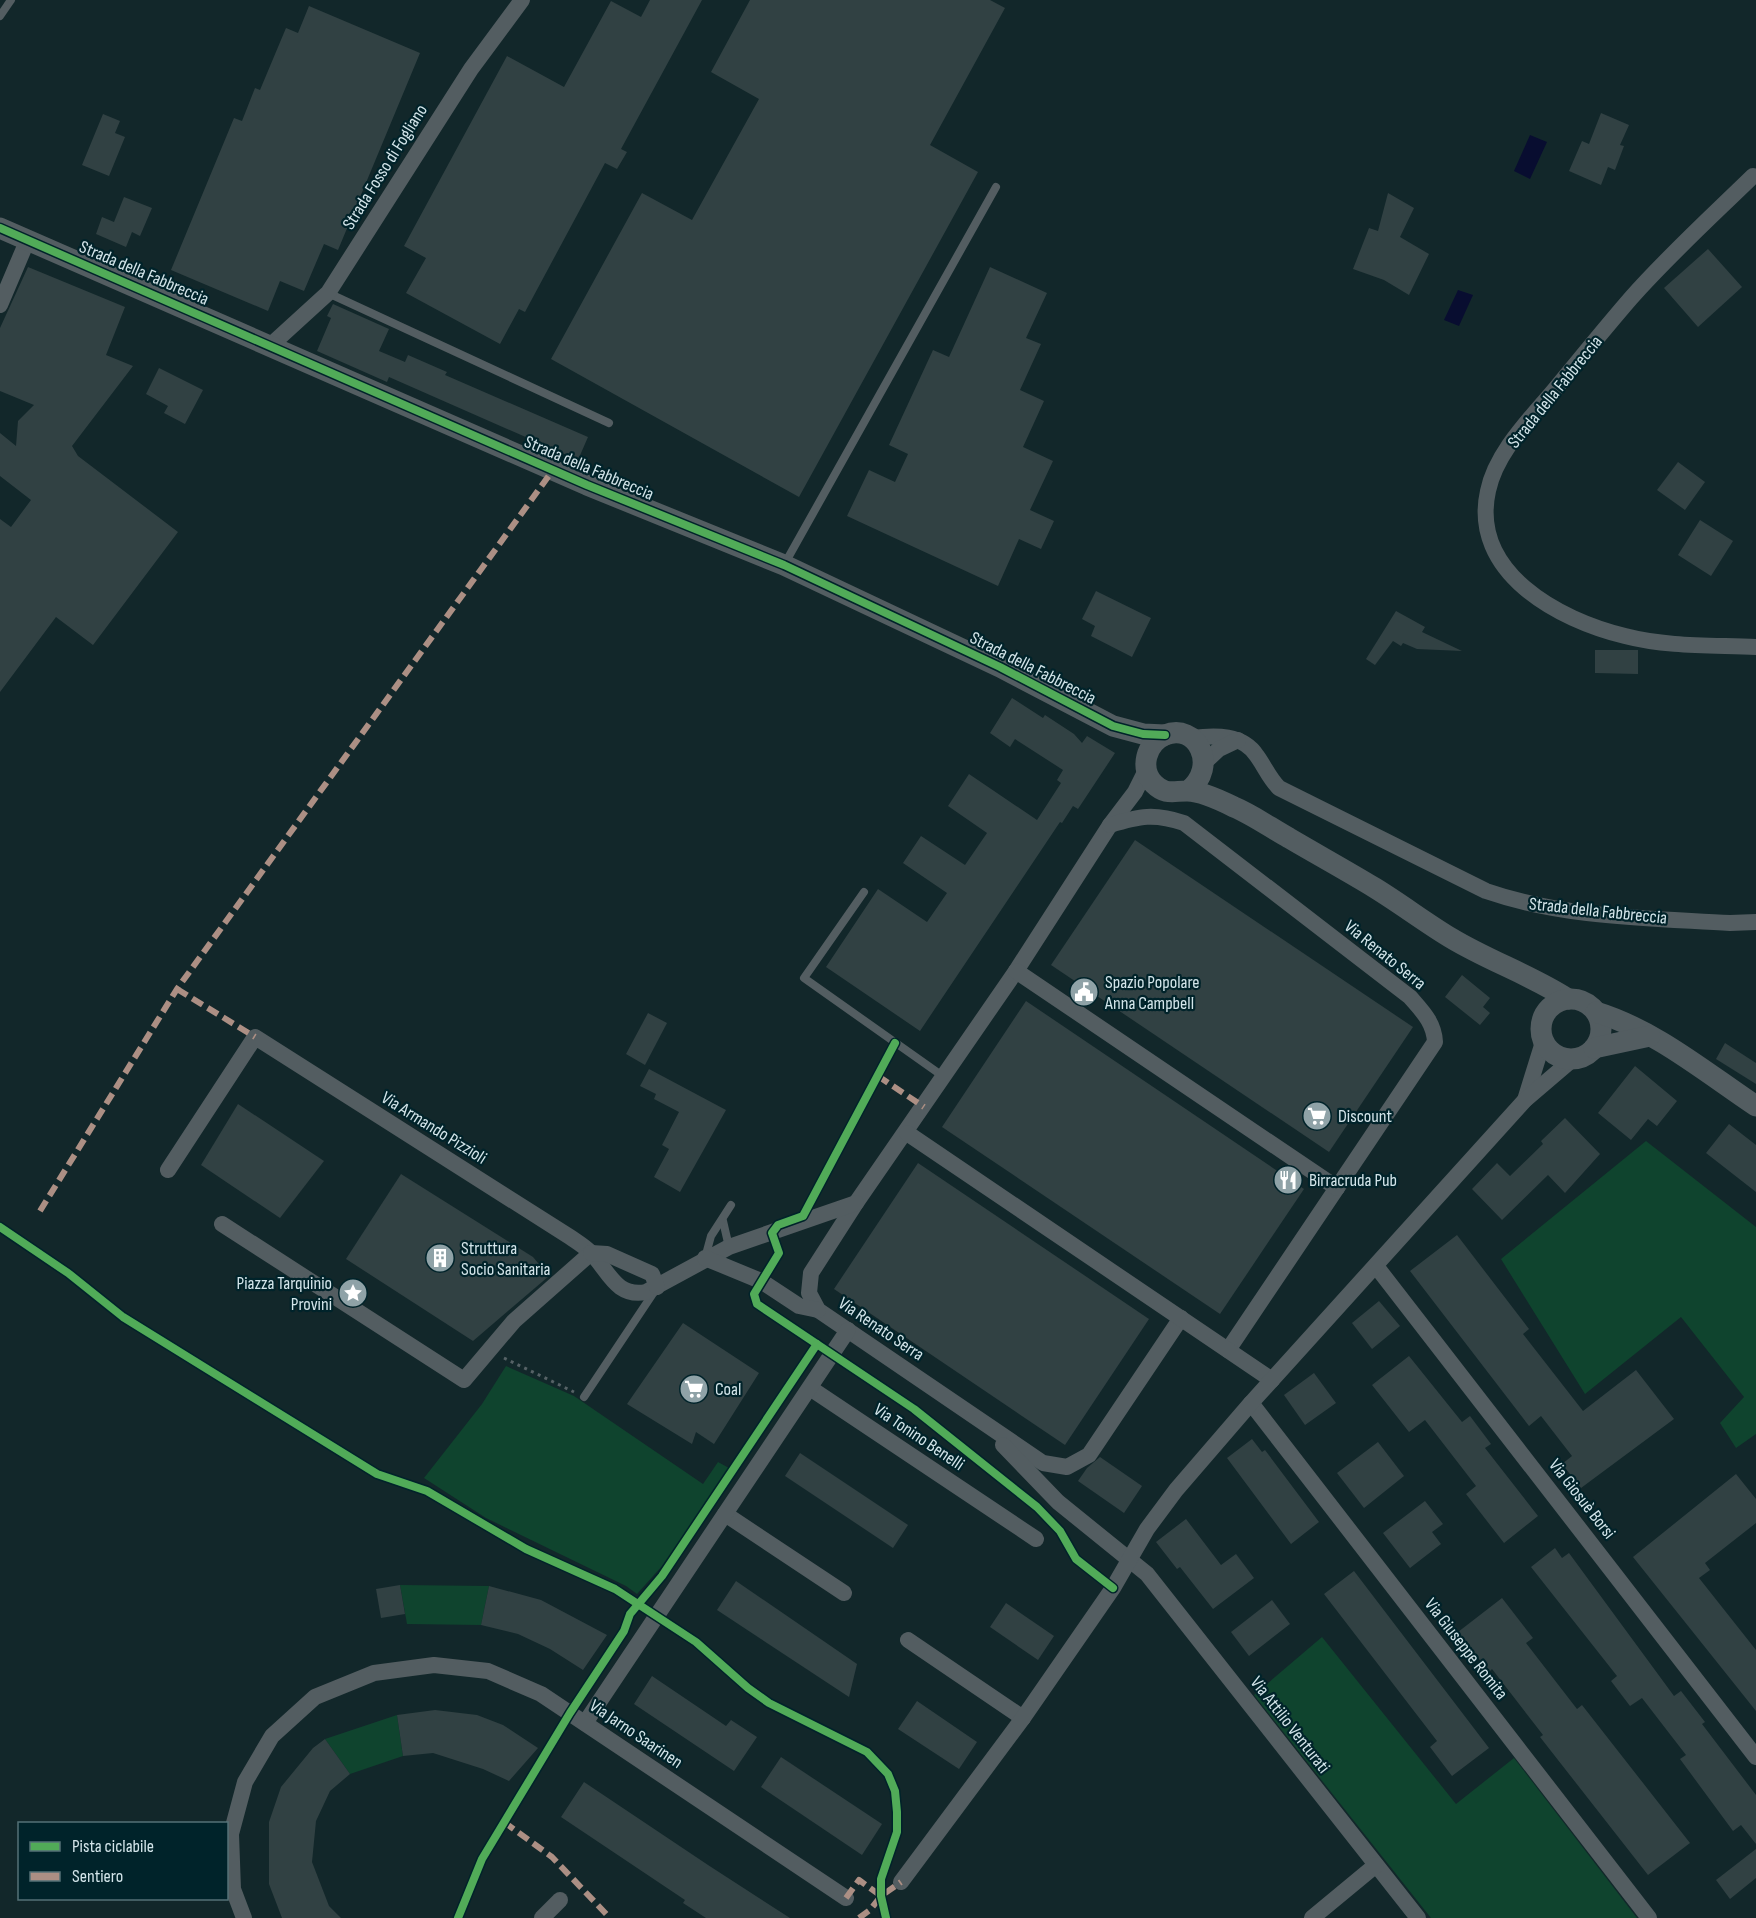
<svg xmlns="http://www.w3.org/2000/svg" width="1756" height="1918" font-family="'Sofia Sans Condensed',sans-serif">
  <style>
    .green { fill: #0f442e }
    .water { fill: #080d30 }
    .building { fill: #314143 }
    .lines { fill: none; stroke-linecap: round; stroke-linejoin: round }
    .path { stroke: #566266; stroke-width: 3; stroke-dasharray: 3 4.5; stroke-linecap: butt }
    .service { stroke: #535d61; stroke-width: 8 }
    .minor { stroke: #535d61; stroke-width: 16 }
    .tertiary { stroke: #535d61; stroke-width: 21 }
    .quiet { stroke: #ac8f84; stroke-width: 6; stroke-dasharray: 12 6; stroke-linecap: butt }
    .cycleway-casing { stroke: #00232a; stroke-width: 11 }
    .cycleway { stroke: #51ab58; stroke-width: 8 }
    .labels { text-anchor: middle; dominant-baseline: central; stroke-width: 4.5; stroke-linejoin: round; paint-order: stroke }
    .street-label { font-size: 18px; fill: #d3e5ea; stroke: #00232a }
    .poi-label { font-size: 18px; fill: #d3e5ea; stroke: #00232a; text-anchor: start }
  </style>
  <rect width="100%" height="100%" fill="#12272a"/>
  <g class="green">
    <polygon points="1646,1141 1756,1227 1756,1434 1736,1448 1720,1423 1744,1397 1681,1317 1585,1394 1501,1259"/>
    <polygon points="506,1366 574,1396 703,1484 718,1462 729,1468 662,1566 637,1594 626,1586 486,1518 424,1478 482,1404"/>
    <polygon points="400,1585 489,1586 481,1625 407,1624"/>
    <polygon points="1322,1637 1456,1804 1514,1758 1637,1918 1431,1918 1254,1695"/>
    <polygon points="397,1715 403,1756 350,1774 325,1739"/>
  </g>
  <g class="water">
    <polygon points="1530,135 1547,142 1530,179 1514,171"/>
    <polygon points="1458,290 1473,295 1459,326 1444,320"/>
  </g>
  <g class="building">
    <polygon points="650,0 702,0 621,149 627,152 617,169 605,163 525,312 519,309 500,344 406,293 426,258 404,246 507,56 564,87 611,1 641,17"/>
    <polygon points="750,0 990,0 1005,8 930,145 978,172 799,497 551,359 642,193 692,220 759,99 711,72"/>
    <polygon points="309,6 420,53 338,250 324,244 304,291 280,281 268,311 171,270 234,118 242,121 255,88 260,90 286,28 298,33"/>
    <polygon points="1601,113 1629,125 1620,145 1624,146 1615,170 1608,167 1601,185 1569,171 1582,141 1589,144"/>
    <polygon points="103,114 120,121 115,133 125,137 109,176 82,165"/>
    <polygon points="1388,193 1414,208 1400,237 1429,254 1409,295 1384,280 1353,269 1369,228 1378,231"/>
    <polygon points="124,197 152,208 140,236 132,232 126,247 96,234 102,217 114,222"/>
    <polygon points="1708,249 1742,287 1698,327 1664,288"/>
    <polygon points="28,267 125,307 106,355 133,366 72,446 78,456 178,532 93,645 56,617 0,692 0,519 11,527 31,500 0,476 0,433 16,446 18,421 34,405 0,391 0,328"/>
    <polygon points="990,267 1047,293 1026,338 1041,344 1020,390 1044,401 1023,447 1053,461 1030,510 1054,521 1041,549 1019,539 998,586 847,516 869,470 895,482 908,454 889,445 933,350 949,357"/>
    <polygon points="333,304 389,329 379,351 405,362 408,355 447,372 445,375 588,437 578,460 389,377 387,382 317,351 331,318 327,316"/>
    <polygon points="159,368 203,390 185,424 164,413 168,406 146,394"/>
    <polygon points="1678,462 1705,482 1685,510 1657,490"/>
    <polygon points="1700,520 1733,541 1711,576 1678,555"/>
    <polygon points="1096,591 1151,618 1132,657 1091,636 1095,626 1082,619"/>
    <polygon points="1396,611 1425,627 1422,632 1462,651 1417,649 1403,643 1401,646 1393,641 1375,665 1366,659"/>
    <polygon points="1595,650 1638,650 1638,674 1595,673"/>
    <polygon points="1012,698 1043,718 1045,715 1074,734 1082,743 1087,736 1115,753 1078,809 1073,806 1062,823 1060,822 920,1031 826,967 878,889 927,922 947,893 903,863 921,836 965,865 987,833 948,806 969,774 1037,820 1061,783 1057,780 1063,770 1015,739 1010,747 990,733"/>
    <polygon points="1135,840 1413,1027 1329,1152 1051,965"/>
    <polygon points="1462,975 1490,998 1483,1007 1490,1013 1480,1025 1445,997"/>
    <polygon points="1026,1001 1304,1189 1220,1314 942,1127"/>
    <polygon points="648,1013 667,1023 645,1065 626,1054"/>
    <polygon points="1725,1043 1756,1063 1756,1084 1716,1059"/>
    <polygon points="1635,1066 1677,1101 1657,1126 1648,1119 1631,1140 1598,1113"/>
    <polygon points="649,1069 726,1110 680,1192 654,1177 669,1149 662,1145 679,1112 654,1099 656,1094 640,1086"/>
    <polygon points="238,1104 324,1161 280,1218 201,1165"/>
    <polygon points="1565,1118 1600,1154 1565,1193 1548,1175 1502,1220 1472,1189 1497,1163 1510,1176 1543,1144 1541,1141"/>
    <polygon points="1729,1124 1756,1145 1756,1192 1706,1153"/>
    <polygon points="918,1163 1149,1319 1065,1445 834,1289"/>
    <polygon points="401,1174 533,1257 549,1276 473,1341 346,1259"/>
    <polygon points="1457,1235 1529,1329 1523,1334 1583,1411 1636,1370 1674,1419 1581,1488 1562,1464 1572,1456 1541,1416 1529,1426 1410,1271"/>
    <polygon points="1379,1301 1400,1326 1372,1349 1352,1323"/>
    <polygon points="683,1323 759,1373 714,1444 696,1432 692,1444 627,1404"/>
    <polygon points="1409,1356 1462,1422 1470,1416 1491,1444 1485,1448 1538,1516 1504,1543 1466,1494 1476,1486 1425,1420 1409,1432 1372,1385"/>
    <polygon points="1314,1373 1336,1403 1305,1425 1284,1395"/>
    <polygon points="1252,1439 1262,1452 1265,1450 1319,1522 1291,1544 1227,1458"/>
    <polygon points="1378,1442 1404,1476 1364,1508 1337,1473"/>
    <polygon points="800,1453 908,1525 893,1548 785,1476"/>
    <polygon points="1100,1457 1142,1486 1124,1513 1078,1481 1087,1468"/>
    <polygon points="1736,1474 1756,1499 1756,1523 1705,1563 1710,1570 1699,1578 1756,1650 1756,1711 1633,1557"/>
    <polygon points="1425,1501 1443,1524 1432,1532 1441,1544 1410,1568 1383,1533"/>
    <polygon points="1186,1519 1221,1565 1236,1554 1254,1578 1213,1609 1180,1567 1177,1569 1156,1542"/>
    <polygon points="1555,1548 1562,1558 1569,1553 1674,1696 1681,1691 1705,1722 1702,1724 1756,1795 1756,1844 1741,1825 1733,1831 1680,1759 1686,1755 1642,1698 1630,1706 1611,1681 1617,1676 1531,1567"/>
    <polygon points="1354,1571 1489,1748 1452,1776 1430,1747 1437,1741 1324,1594"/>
    <polygon points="736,1581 857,1664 849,1697 717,1610"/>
    <polygon points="400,1585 405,1614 381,1618 376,1589"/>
    <polygon points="489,1586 541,1600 607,1635 583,1670 550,1649 518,1634 481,1625"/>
    <polygon points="1502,1598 1533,1638 1526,1643 1577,1709 1582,1705 1690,1843 1648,1875 1540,1737 1543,1735 1492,1669 1489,1672 1458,1632"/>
    <polygon points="1272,1600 1290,1624 1249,1656 1231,1632"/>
    <polygon points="1006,1603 1054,1636 1038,1660 990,1627"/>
    <polygon points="652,1676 726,1726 731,1720 757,1737 734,1771 634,1704"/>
    <polygon points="917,1701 977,1742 959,1769 898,1729"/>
    <polygon points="435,1710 477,1715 503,1725 538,1748 509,1781 483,1769 433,1753 403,1756 397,1715"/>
    <polygon points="325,1739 350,1774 330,1791 316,1821 312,1862 329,1906 341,1918 282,1918 269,1884 269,1822 281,1787 313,1748"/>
    <polygon points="781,1757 882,1824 862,1855 761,1787"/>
    <polygon points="584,1782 708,1865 790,1918 706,1918 683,1903 685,1900 561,1817"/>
    <polygon points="1756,1849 1756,1878 1730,1899 1716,1880"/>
  </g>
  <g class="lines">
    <polyline class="path" points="504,1358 574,1392"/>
    <g class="service">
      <polyline points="0,16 11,0"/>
      <polyline points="328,293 609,423"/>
      <polyline points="784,565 996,187"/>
      <polyline points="864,892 804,978 944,1077"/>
      <polyline points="723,1221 729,1247"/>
      <polyline points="705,1258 711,1236 731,1205"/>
      <polyline points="584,1397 654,1292"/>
    </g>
    <g class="minor">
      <path d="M 1753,176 C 1712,216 1669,255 1631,298 C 1605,328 1580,359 1555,389 C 1531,418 1496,452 1488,491 C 1470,572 1558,620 1625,636 C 1667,647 1713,645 1756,647"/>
      <polyline points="0,305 28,239"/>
      <polyline points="271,345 328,293 471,69 522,0"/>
      <path d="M 1192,738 C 1215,735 1243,734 1257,756 C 1265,767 1269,778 1279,788 L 1486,891 C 1564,918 1648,918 1730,923 L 1756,922"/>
      <polyline points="1205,762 1219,749 1238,740"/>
      <polyline points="1146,770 1135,792 1110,825 1016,971 856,1203 811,1273 809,1293 818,1310 1043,1463 1067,1467 1089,1455 1181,1318"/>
      <path d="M 1110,825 C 1140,816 1154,813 1184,823 L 1410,997 C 1422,1011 1434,1022 1435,1042 L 1228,1350"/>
      <polyline points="1016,971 1337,1188"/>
      <polyline points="1525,1100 1543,1042"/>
      <polyline points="907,1133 1272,1380"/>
      <path d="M 168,1170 L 255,1037 L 570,1237 C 577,1242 584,1246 590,1252 C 608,1269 615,1298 646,1292 L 729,1247 L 856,1203"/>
      <polyline points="222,1224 464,1380 514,1321 591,1253"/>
      <polyline points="591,1253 607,1254 652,1274 657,1287"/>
      <polyline points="705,1258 761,1281 799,1306 818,1310"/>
      <polyline points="1376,1266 1756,1757"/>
      <polyline points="810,1388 1036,1539"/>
      <polyline points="1251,1403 1649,1918"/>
      <polyline points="1003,1445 1058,1502 1147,1574 1418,1918"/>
      <polyline points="725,1514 844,1593"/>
      <polyline points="908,1640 1023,1718"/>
      <polyline points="585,1723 848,1330"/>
      <polyline points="901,1882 1023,1718 1113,1588 1147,1529 1176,1490 1251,1403 1525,1100 1573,1059"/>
      <polyline points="244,1918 233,1889 231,1834 245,1782 272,1736 315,1697 374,1673 434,1665 488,1671 541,1694 846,1898"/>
      <polyline points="542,1918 560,1900"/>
      <polyline points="1312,1918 1376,1865"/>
    </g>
    <g class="tertiary">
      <polyline points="0,228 587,485 784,565 1000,667 1113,726 1143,734 1165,735"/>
      <path d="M 1188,791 C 1220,766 1196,722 1165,735 C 1146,743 1139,769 1154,784 C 1165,795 1173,791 1187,791 C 1200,791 1222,801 1234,807 C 1253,815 1271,828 1289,838 C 1318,855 1347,871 1375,888 C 1401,904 1426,923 1451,938 C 1489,961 1531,975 1568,999"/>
      <circle cx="1571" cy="1029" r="30"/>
      <path d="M 1596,1012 C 1655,1030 1705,1072 1756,1106"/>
      <polyline points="1594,1048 1650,1036"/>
    </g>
    <g class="quiet">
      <polyline points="177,989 255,1037"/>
      <polyline points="878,1076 924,1107"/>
      <polyline points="40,1211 177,989 553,470"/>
      <polyline points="504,1822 552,1857 610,1918"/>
      <polyline points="846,1898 859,1880 881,1896 901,1882"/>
      <polyline points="859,1918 870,1910 881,1896"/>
    </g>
    <g class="cycleway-casing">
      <g id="cycleway">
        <polyline points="0,228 587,485 784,565 1000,667 1113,726 1143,734 1165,735"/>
        <polyline points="895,1043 803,1216 778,1225 772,1233 779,1253 754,1294 757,1304 914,1409 1037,1507 1060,1531 1076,1559 1113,1588"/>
        <polyline points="0,1227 68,1273 123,1317 377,1474 427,1491 526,1549 615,1589 696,1642 748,1688 769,1703 867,1752 888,1774 895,1791 897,1812 897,1832 881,1879 881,1896 886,1918"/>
        <polyline points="458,1918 482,1859 570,1713 624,1631 630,1614 662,1576 817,1344"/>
      </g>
    </g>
    <use href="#cycleway" class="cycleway"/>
  </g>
  <defs>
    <g id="civic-disc" transform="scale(1.5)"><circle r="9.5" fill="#8fa2a7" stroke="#00232a"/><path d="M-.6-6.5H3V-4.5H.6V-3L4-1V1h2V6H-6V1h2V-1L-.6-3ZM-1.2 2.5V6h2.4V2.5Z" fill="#fff"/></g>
    <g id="supermarket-disc" transform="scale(1.5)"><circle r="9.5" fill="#8fa2a7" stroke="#00232a"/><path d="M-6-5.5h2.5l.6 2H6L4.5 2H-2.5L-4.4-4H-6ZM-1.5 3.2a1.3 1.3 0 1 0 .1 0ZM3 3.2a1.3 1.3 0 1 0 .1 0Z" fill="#fff"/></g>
    <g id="restaurant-disc" transform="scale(1.5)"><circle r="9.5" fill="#8fa2a7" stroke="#00232a"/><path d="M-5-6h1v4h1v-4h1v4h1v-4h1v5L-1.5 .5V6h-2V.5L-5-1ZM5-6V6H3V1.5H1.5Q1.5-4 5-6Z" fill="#fff"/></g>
    <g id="building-disc" transform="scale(1.5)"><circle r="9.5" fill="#8fa2a7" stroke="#00232a"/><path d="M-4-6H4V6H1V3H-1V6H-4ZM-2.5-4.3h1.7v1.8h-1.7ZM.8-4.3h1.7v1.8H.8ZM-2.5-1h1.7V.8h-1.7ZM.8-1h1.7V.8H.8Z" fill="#fff"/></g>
    <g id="sight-disc" transform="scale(1.5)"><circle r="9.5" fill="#8fa2a7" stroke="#00232a"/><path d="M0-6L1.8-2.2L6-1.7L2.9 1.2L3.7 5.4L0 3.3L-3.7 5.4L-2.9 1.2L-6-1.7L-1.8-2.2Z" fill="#fff"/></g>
  </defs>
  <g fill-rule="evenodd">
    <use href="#civic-disc" x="1084" y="992"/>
    <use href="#supermarket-disc" x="1317" y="1116"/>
    <use href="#restaurant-disc" x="1288" y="1180"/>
    <use href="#building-disc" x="440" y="1258"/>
    <use href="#sight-disc" x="353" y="1293"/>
    <use href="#supermarket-disc" x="694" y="1389"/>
  </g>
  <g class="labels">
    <g class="street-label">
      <text transform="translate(385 167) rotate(-58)">Strada Fosso di Fogliano</text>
      <text transform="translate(144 273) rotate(23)">Strada della Fabbreccia</text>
      <text transform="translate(1555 392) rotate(-51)">Strada della Fabbreccia</text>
      <text transform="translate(589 468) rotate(23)">Strada della Fabbreccia</text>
      <text transform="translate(1033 668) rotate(27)">Strada della Fabbreccia</text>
      <text transform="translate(1598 911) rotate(6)">Strada della Fabbreccia</text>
      <text transform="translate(1385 955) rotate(39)">Via Renato Serra</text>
      <text transform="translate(434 1128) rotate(32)">Via Armando Pizzioli</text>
      <text transform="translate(881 1329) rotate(34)">Via Renato Serra</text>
      <text transform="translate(919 1437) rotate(34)">Via Tonino Benelli</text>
      <text transform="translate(1582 1499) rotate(52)">Via Giosuè Borsi</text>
      <text transform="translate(1466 1649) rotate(52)">Via Giuseppe Romita</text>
      <text transform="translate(1290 1725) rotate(52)">Via Attilio Venturati</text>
      <text transform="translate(636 1734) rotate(34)">Via Jarno Saarinen</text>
    </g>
    <g class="poi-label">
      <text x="1105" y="982">Spazio Popolare<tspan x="1105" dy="21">Anna Campbell</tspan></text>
      <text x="1338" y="1116">Discount</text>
      <text x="1309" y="1180">Birracruda Pub</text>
      <text x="461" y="1248">Struttura<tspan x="461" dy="21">Socio Sanitaria</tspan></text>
      <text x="332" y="1283" text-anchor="end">Piazza Tarquinio<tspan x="332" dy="21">Provini</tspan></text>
      <text x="715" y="1389">Coal</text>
    </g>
  </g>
  <rect x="18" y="1822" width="210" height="78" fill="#00232a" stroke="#547177" stroke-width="1.5"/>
  <rect x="30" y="1842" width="30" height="9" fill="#51ab58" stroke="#547177" stroke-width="1.5"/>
  <text x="72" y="1852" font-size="18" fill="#d3e5ea">Pista ciclabile</text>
  <rect x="30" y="1872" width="30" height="9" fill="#ac8f84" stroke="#547177" stroke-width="1.5"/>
  <text x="72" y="1882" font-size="18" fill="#d3e5ea">Sentiero</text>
</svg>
